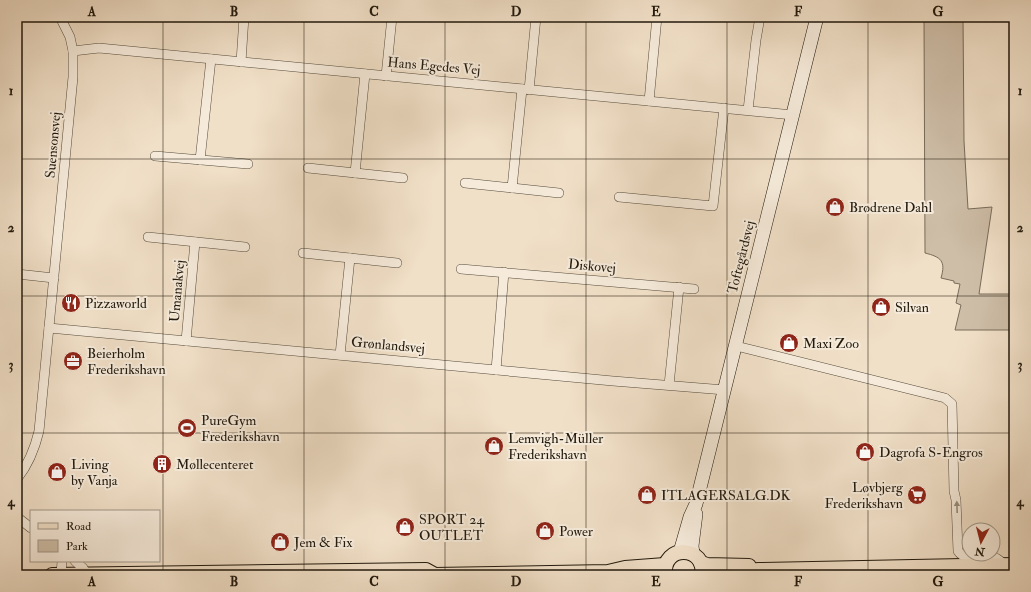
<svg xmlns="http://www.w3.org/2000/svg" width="1031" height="592" font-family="'IM FELL Double Pica',serif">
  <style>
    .green { fill: #cebea8; stroke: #786c5a }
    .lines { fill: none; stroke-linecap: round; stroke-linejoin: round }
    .street-casing { stroke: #554b3c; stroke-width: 10 }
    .secondary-casing { stroke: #21190d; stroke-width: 14 }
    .primary-casing { stroke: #21190d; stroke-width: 16 }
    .street { stroke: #f6ebdb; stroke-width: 9 }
    .secondary { stroke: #f6ebdb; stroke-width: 13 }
    .primary { stroke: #f1e0c8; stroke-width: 14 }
    .oneway { fill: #968c7e }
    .grid { fill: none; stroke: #21190d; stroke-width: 1; stroke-opacity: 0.55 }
    .labels { text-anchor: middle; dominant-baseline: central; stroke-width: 4; stroke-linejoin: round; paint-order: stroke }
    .street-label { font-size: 14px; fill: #21190d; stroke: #f6ebdb }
    .poi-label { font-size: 14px; fill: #21190d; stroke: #f6ebdb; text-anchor: start }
    .neatline { fill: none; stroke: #21190d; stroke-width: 1.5 }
    .grid-label { font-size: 13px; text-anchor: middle; font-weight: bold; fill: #21190d }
  </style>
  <rect width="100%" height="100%" fill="#f1e0c8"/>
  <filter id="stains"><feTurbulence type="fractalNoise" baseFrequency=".005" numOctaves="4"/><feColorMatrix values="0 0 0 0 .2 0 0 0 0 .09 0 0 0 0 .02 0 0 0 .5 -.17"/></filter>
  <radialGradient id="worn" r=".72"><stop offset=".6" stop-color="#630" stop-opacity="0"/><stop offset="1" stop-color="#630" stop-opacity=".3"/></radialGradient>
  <path class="green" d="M 924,17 L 963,17 L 964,141 L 968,209 L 992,207 L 979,294 L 1014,294 L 1014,330 L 955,330 L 961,305 L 956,303 L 960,284 L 954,283 L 954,281 L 941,278 C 946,261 941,257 925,253 Z"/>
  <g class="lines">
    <g class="street-casing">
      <g id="street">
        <polyline points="73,51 99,48 793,115"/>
        <polyline points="241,62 244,17"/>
        <polyline points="386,76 392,17"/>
        <polyline points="529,90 536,17"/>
        <polyline points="649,101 657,17"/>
        <polyline points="748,110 756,40 760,17"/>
        <polyline points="155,156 248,164"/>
        <polyline points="200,160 211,59"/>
        <polyline points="308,168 403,178"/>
        <polyline points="355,173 365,74"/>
        <polyline points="465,183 559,193"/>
        <polyline points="512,188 522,89"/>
        <polyline points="619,197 713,206 724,108"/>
        <polyline points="148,237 245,247"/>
        <polyline points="303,253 397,263"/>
        <polyline points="461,269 694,289"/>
        <polyline points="17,274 54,278"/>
        <polyline points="49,328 613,381 725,390"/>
        <polyline points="186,341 195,242"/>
        <path d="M 736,346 L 945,398 L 952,404 L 954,491 L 956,500 L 958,551 C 965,562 981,553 992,556 C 996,557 1001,562 1006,565"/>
        <polyline points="340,355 350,258"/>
        <polyline points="496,370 504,272"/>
        <polyline points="669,385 679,287"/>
        <path d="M 17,479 C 28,465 35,448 39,431 L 73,77 L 73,51 L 70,37 L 60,17"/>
        <polyline points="17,517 31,528"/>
        <polyline points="75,561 83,568 87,575"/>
        <polyline points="61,575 62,561"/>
      </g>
    </g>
    <g class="secondary-casing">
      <g id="secondary">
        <polyline points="680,552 690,517 696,504 817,17"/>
        <polyline points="693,554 692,546 696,514"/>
      </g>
    </g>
    <g class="primary-casing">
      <g id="primary">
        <polyline points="701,563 707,565 749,566"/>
        <polyline points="52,575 426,570 435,575"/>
        <polyline points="434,575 608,572 625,568 665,565"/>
        <path d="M 665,575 C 662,543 707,546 702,575"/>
        <path d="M 709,575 C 726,574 742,575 758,570 L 1014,565"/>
      </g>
    </g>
    <use href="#street" class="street"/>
    <use href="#secondary" class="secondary"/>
    <use href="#primary" class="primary"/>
  </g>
  <defs><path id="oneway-solid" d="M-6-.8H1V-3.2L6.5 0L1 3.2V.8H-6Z"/></defs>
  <use class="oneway" href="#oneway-solid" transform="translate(957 507) rotate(-92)"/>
  <path class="grid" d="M 163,17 L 163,575M 304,17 L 304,575M 445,17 L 445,575M 586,17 L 586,575M 727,17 L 727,575M 868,17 L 868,575M 17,159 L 1014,159M 17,296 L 1014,296M 17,433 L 1014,433"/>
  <defs>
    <g id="shop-disc" transform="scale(1)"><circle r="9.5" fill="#8f2418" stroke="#f6ebdb"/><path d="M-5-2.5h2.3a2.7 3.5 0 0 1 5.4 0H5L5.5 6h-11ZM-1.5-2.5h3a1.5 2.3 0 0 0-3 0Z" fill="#fff"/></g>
    <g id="restaurant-disc" transform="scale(1)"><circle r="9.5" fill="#8f2418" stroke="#f6ebdb"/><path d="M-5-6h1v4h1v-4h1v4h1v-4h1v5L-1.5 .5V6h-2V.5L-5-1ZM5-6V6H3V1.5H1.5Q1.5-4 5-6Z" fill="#fff"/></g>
    <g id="office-disc" transform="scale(1)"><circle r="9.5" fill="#8f2418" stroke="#f6ebdb"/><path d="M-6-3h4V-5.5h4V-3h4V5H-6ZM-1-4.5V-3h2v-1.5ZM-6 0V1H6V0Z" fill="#fff"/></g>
    <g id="stadium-disc" transform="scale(1)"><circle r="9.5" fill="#8f2418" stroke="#f6ebdb"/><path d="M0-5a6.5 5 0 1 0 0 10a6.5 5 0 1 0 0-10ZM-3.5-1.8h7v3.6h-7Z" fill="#fff"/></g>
    <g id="building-disc" transform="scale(1)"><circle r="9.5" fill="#8f2418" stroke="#f6ebdb"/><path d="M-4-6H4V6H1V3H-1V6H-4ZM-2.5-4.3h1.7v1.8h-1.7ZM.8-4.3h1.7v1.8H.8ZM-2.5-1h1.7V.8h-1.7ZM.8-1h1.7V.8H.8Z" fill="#fff"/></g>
    <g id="supermarket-disc" transform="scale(1)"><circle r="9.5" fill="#8f2418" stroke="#f6ebdb"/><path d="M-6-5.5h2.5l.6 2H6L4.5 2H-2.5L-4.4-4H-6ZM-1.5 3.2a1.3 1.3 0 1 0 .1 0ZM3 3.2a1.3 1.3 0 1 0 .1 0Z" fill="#fff"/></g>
  </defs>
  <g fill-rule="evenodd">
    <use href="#shop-disc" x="835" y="207"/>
    <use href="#restaurant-disc" x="71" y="303"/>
    <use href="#shop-disc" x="881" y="307"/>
    <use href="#shop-disc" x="789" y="343"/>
    <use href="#office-disc" x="73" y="361"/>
    <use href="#stadium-disc" x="187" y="428"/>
    <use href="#shop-disc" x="494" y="446"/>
    <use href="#shop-disc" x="865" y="452"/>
    <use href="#building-disc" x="162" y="464"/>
    <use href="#shop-disc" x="57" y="472"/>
    <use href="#shop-disc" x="647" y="495"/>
    <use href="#supermarket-disc" x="917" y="495"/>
    <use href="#shop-disc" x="405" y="527"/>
    <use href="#shop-disc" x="545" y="531"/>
    <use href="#shop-disc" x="280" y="542"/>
  </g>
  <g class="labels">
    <g class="street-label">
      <text transform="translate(434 66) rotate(5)">Hans Egedes Vej</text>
      <text transform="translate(53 145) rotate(-85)">Suensonsvej</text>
      <text transform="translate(741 257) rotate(-76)">Toftegårdsvej</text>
      <text transform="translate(592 266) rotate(5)">Diskovej</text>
      <text transform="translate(177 291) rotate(-85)">Umanakvej</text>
      <text transform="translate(388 345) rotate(5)">Grønlandsvej</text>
    </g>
    <g class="poi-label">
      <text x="849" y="207">Brødrene Dahl</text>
      <text x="85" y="303">Pizzaworld</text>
      <text x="895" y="307">Silvan</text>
      <text x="803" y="343">Maxi Zoo</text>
      <text x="87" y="353">Beierholm<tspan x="87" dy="16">Frederikshavn</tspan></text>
      <text x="201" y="420">PureGym<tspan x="201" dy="16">Frederikshavn</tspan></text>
      <text x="508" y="438">Lemvigh-Müller<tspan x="508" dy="16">Frederikshavn</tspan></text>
      <text x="879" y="452">Dagrofa S-Engros</text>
      <text x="71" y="464">Living<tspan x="71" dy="16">by Vanja</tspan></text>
      <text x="176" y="464">Møllecenteret</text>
      <text x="903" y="487" text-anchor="end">Løvbjerg<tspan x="903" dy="16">Frederikshavn</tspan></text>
      <text x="661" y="495">ITLAGERSALG.DK</text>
      <text x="419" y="519">SPORT 24<tspan x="419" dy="16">OUTLET</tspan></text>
      <text x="559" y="531">Power</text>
      <text x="294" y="542">Jem &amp; Fix</text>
    </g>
  </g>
  <rect width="1031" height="592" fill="none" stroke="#f1e0c8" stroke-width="44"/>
  <rect x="30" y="510" width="130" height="52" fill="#f6ebdb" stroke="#a19789"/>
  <rect x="38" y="523" width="20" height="6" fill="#f1e0c8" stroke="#a19789"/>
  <text x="66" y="530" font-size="12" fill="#21190d">Road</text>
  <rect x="38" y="540" width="20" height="12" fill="#cebea8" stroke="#a19789"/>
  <text x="66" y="550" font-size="12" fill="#21190d">Park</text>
  <g transform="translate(981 542) rotate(187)"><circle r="19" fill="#f6ebdb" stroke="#a19789"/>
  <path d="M0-3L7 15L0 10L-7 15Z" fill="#8f2418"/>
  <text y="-6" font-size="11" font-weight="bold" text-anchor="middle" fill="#21190d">N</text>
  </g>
  <rect x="22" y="22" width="987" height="548" class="neatline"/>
  <g class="grid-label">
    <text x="92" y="16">A</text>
    <text x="234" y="16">B</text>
    <text x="374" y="16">C</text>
    <text x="516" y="16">D</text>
    <text x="656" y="16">E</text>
    <text x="798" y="16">F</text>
    <text x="938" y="16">G</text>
    <text x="11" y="95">1</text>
    <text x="1020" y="95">1</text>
    <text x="11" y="232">2</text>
    <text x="1020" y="232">2</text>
    <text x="11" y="369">3</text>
    <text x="1020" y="369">3</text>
    <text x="11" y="506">4</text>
    <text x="1020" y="506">4</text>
    <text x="92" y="586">A</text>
    <text x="234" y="586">B</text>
    <text x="374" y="586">C</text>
    <text x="516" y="586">D</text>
    <text x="656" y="586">E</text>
    <text x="798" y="586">F</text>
    <text x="938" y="586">G</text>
  </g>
  <rect width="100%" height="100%" filter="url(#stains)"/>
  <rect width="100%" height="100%" fill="url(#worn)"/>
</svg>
